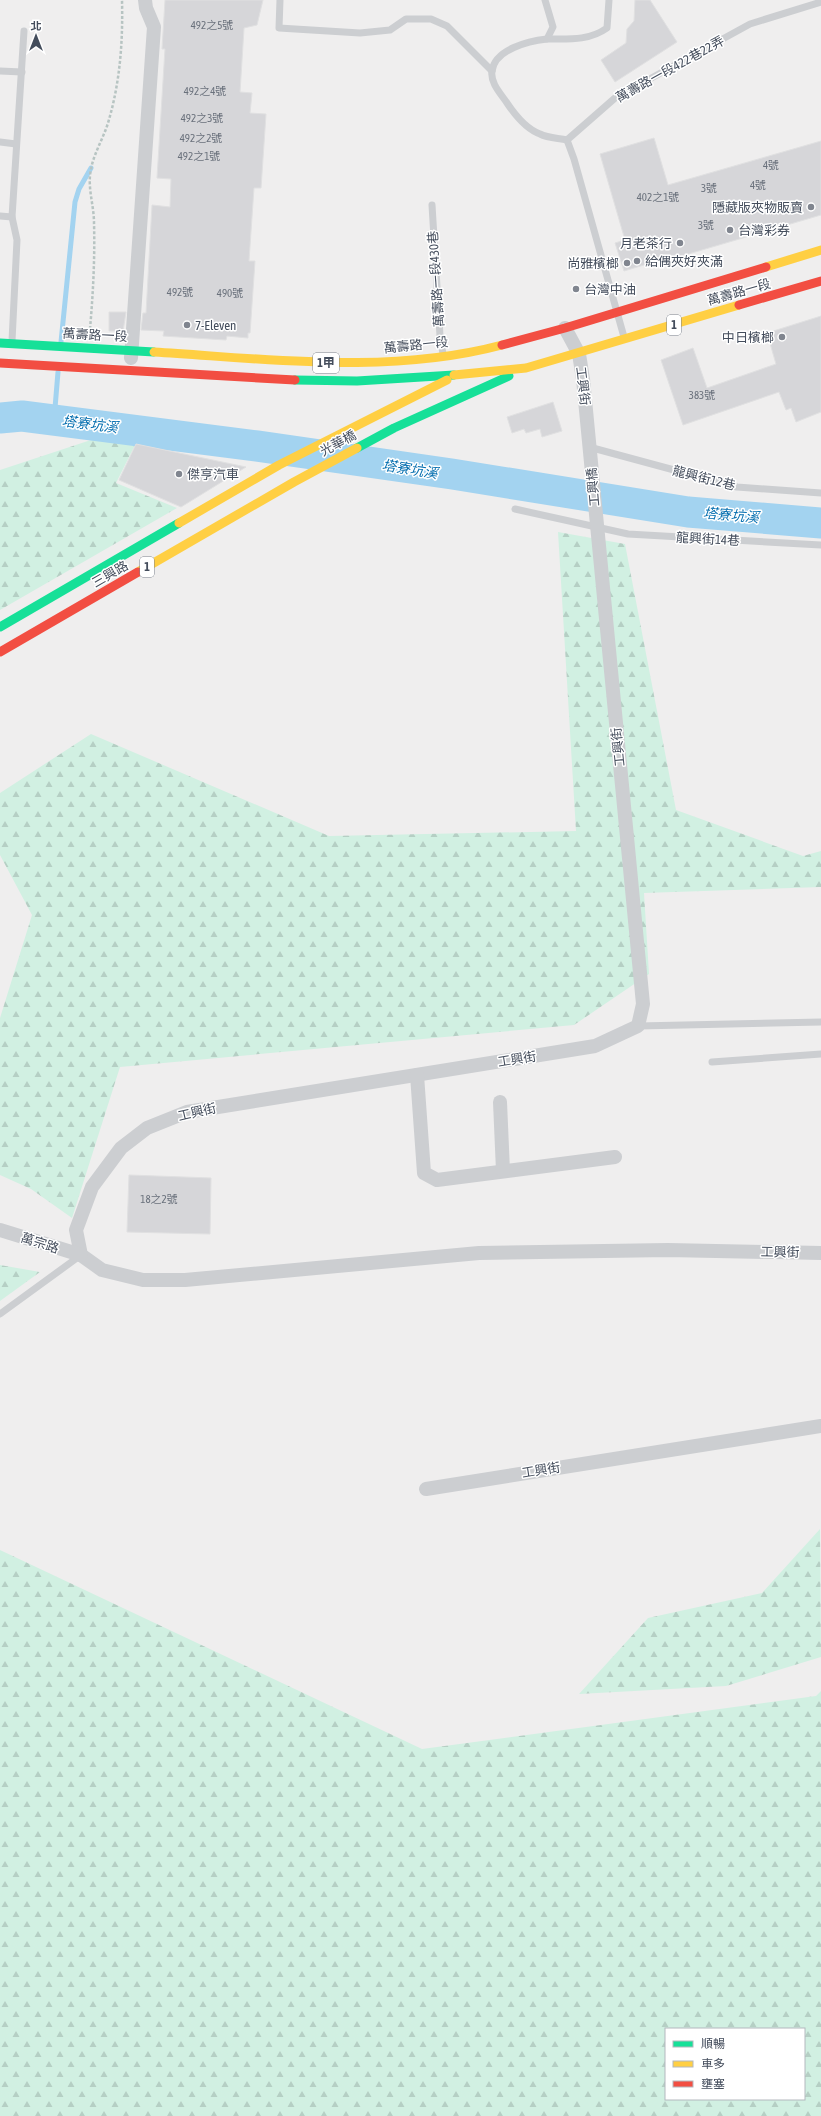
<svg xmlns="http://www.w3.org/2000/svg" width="821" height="2116" font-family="'Asap Condensed','Noto Sans TC',sans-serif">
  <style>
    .forest { fill: url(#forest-firs); fill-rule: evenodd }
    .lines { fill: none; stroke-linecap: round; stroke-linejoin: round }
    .stream { stroke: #a3d3f0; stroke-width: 5 }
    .river { stroke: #a3d3f0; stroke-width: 31 }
    .building { fill: #d6d6d9; stroke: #e0e0e1 }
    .path { stroke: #b7c4c2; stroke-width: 2.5; stroke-dasharray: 3 2; stroke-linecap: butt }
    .lane { stroke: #ccced1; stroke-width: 7 }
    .street { stroke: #ccced1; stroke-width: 14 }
    .fast { stroke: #16e098; stroke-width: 9 }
    .slow { stroke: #ffcf43; stroke-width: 9 }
    .jam { stroke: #f24e42; stroke-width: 9 }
    .poi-dot { fill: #80858f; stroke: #fff; stroke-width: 1.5 }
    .labels { text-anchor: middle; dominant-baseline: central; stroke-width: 3; stroke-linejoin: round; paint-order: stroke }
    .number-label { font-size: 11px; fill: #6a717c }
    .shield { fill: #fff; stroke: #7c828d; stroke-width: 1 }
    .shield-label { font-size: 12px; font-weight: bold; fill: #444d5c }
    .street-label { font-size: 13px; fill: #444d5c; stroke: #fff }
    .poi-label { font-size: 13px; fill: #444d5c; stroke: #fff; text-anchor: start }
    .water-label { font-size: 14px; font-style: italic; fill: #046eaf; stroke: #fff }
  </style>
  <defs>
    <pattern id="forest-firs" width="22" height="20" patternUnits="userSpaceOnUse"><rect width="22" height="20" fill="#d1f0e2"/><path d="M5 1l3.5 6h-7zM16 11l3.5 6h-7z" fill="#b5cfc4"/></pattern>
  </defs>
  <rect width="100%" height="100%" fill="#efeeee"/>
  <g class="forest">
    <polygon points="100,437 136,443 116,483 177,508 0,610 0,470"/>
    <polygon points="558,532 625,544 676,810 803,856 821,851 821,887 644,893 649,974 574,1025 120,1067 72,1218 31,1189 0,1175 0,1018 32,915 0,855 0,793 91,734 329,836 576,831"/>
    <polygon points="0,1265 40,1272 0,1301"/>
    <polygon points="820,1529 821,1657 726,1686 579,1694 648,1618 762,1593"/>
    <path d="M 0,1550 L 422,1749 L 816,1696 L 821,1691 L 821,2116 L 0,2116 ZM 666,2029 L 804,2029 L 804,2099 L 666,2099 Z"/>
  </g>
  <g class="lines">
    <g class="stream">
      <polyline points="61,342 75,202 79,189 91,168"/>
      <polyline points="54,420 58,372"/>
    </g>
    <polyline class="river" points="0,418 22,416 257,446 452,474 688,512 821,523"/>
  </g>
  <g class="building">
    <polygon points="165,0 263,0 257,25 244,28 240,92 252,93 250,113 266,114 261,188 254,188 249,261 255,261 250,333 248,333 248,338 227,336 226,340 163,336 164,331 141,330 143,313 146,313 152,205 170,207 171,179 157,178 165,49 162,49"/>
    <polygon points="635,0 650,0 677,42 615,82 601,60 626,43 627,29 634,21"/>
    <polygon points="654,138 668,185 821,141 821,215 668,260 667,258 624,271 615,243 625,240 600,154"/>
    <polygon points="109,312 126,312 123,331 109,331"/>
    <polygon points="821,316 821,412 796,422 791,408 786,410 779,392 683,425 661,360 693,348 707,388 776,364 767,333"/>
    <polygon points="553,402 562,431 542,437 540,429 526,433 524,429 512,433 507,417"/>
    <polygon points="136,444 246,467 181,507 119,480"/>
    <polygon points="129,1175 211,1178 210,1234 127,1232"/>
  </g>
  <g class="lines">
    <path class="path" d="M 90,329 C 93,294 95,259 94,223 C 94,205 87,187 91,169 C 94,153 103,139 108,123 C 120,83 123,42 122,0"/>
    <g class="lane">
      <polyline points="280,0 279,28 360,33 390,30 406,19 431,19 447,26 492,71"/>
      <path d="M 545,0 L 553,27 L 547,39 C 529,41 495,49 492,71 C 490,83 501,94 507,103 C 515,115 526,129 540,134 C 548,138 558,138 567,140"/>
      <path d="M 547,39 C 568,39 589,41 607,28 L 609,0"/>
      <polyline points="0,71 22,72"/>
      <polyline points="0,142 16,144"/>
      <polyline points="432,205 440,336 443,354"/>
      <polyline points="0,216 12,217"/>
      <polyline points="624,337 574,159 567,140 615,98 750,24 821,2"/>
      <polyline points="12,341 17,240 12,217 24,31"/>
      <polyline points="589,447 737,487 821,493"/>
      <polyline points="515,509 628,534 821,545"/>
      <polyline points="638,1026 821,1022"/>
      <polyline points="712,1062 821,1054"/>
      <polyline points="0,1314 81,1255"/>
    </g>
    <g class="street">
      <polyline points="565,328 579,354 583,379 643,1004 638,1026 595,1046 187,1112 147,1128 121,1148 92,1187 76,1230 81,1255 102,1270 143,1280 185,1280 479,1253 668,1250 821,1253"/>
      <polyline points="131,358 154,27 146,8 145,0"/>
      <polyline points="417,1075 424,1173 437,1180 615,1157"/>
      <polyline points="500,1102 503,1171"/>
      <polyline points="0,1230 81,1255"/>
      <polyline points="426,1489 821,1426"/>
    </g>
    <g class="fast">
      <polyline points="0,343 154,352"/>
      <polyline points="295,380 357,381 454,375"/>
      <polyline points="357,448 394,428 509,376"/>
      <polyline points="0,627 179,523"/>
    </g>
    <g class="slow">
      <polyline points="766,267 821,250"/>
      <path d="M 154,352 C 270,359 389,375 502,345"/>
      <polyline points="454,375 526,368 739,305"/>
      <polyline points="179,523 279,465 447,380"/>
      <polyline points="138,572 294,482 357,448"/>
    </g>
    <g class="jam">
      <polyline points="739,305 821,281"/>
      <polyline points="502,345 565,328 766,267"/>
      <polyline points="0,363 295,380"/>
      <polyline points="0,652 138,572"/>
    </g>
  </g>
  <g class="poi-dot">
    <circle cx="811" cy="207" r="4"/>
    <circle cx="730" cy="230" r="4"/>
    <circle cx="680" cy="243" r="4"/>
    <circle cx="637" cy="261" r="4"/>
    <circle cx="627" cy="263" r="4"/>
    <circle cx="576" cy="289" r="4"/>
    <circle cx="187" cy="325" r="4"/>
    <circle cx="782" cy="337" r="4"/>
    <circle cx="179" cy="474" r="4"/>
  </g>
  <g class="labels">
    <g class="number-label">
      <text x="212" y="25">492之5號</text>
      <text x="205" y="91">492之4號</text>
      <text x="202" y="118">492之3號</text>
      <text x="201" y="138">492之2號</text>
      <text x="199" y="156">492之1號</text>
      <text x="771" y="165">4號</text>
      <text x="758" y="185">4號</text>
      <text x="709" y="188">3號</text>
      <text x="658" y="197">402之1號</text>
      <text x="706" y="225">3號</text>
      <text x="180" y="292">492號</text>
      <text x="230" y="293">490號</text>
      <text x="702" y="395">383號</text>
      <text x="159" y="1199">18之2號</text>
    </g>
    <g class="shield">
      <rect x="667" y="315" width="14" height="20" rx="3"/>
      <rect x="313" y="353" width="26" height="20" rx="3"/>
      <rect x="140" y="557" width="14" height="20" rx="3"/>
    </g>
    <g class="shield-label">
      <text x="674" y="325">1</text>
      <text x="326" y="363">1甲</text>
      <text x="147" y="567">1</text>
    </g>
    <g class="street-label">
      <text transform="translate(670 69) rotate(-29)">萬壽路一段422巷22弄</text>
      <text transform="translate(436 279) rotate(-94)">萬壽路一段430巷</text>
      <text transform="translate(739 292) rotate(-16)">萬壽路一段</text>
      <text transform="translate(95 335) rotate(3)">萬壽路一段</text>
      <text transform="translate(416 345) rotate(-6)">萬壽路一段</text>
      <text transform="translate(583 386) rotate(83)">工興街</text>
      <text transform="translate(338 443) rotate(-28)">光華橋</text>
      <text transform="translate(704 478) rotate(14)">龍興街12巷</text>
      <text transform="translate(593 487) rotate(-95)">工興橋</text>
      <text transform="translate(708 539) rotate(3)">龍興街14巷</text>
      <text transform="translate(110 574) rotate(-30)">三興路</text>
      <text transform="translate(618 747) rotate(-96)">工興街</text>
      <text transform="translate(517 1059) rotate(-9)">工興街</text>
      <text transform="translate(197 1112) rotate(-13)">工興街</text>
      <text transform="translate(40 1243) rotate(18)">萬宗路</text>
      <text transform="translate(780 1252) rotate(1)">工興街</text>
      <text transform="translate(541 1470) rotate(-9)">工興街</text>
    </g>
    <g class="poi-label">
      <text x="803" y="207" text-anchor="end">隱藏版夾物販賣</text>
      <text x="738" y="230">台灣彩券</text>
      <text x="672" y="243" text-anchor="end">月老茶行</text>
      <text x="645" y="261">給偶夾好夾滿</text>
      <text x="619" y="263" text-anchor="end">尚雅檳榔</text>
      <text x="584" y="289">台灣中油</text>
      <text x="195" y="325">7-Eleven</text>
      <text x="774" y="337" text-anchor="end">中日檳榔</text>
      <text x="187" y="474">傑亨汽車</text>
    </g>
    <g class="water-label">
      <text transform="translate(90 424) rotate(7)">塔寮坑溪</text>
      <text transform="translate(410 469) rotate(9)">塔寮坑溪</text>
      <text transform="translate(731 515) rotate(5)">塔寮坑溪</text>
    </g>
  </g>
  <rect x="665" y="2028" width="140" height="72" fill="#ffffff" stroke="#b4b8be"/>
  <rect x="673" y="2041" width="20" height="6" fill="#16e098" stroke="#b4b8be"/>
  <text x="701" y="2048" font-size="12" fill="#444d5c">順暢</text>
  <rect x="673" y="2061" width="20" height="6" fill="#ffcf43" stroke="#b4b8be"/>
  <text x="701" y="2068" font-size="12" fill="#444d5c">車多</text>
  <rect x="673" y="2081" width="20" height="6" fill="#f24e42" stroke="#b4b8be"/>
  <text x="701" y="2088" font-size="12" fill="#444d5c">壅塞</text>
  <g transform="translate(36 36)" stroke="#ffffff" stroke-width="3" paint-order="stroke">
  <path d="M0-3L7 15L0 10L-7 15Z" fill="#444d5c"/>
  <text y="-6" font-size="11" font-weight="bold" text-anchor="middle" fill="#444d5c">北</text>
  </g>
</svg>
